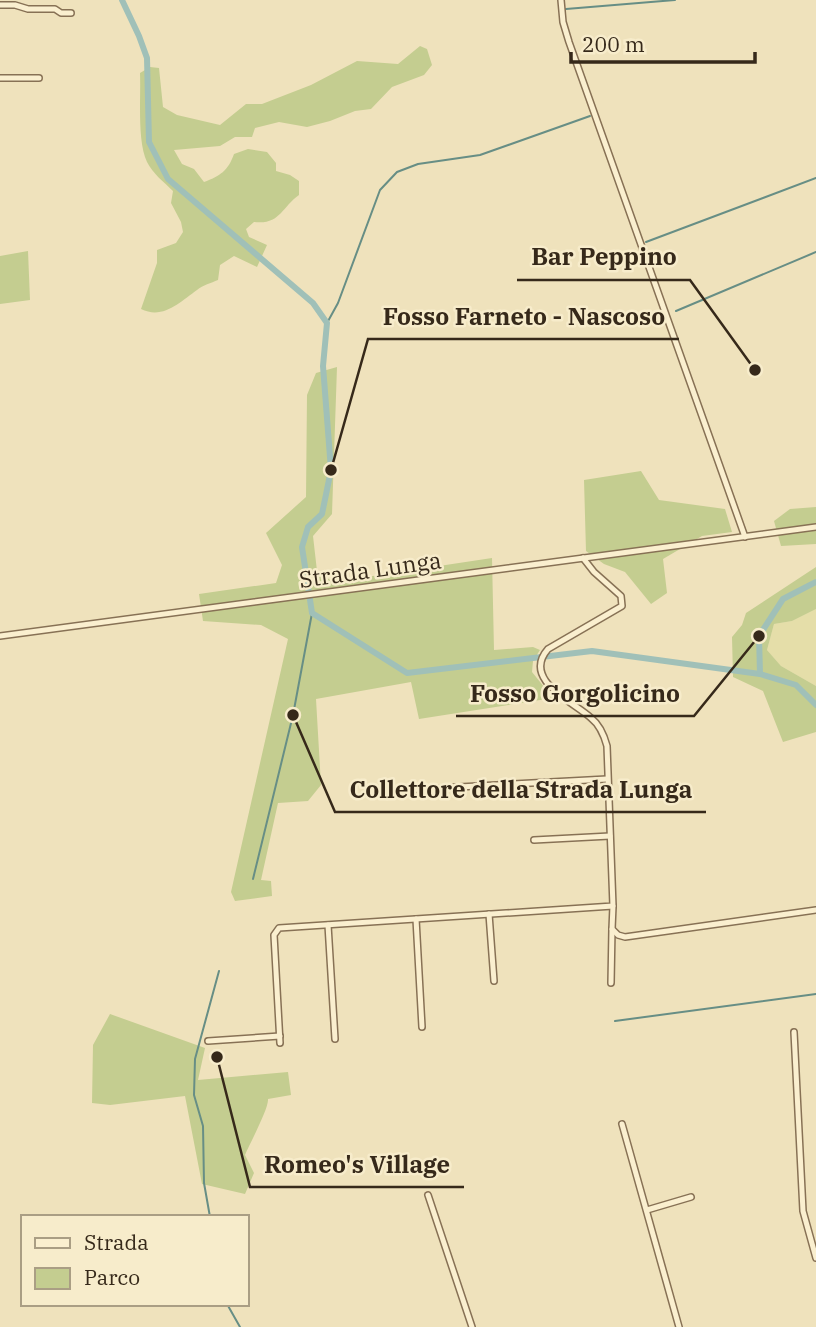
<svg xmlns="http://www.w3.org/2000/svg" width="816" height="1327" font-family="'IBM Plex Serif',serif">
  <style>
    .farmland { fill: #e5dea9 }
    .green { fill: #c4cd90 }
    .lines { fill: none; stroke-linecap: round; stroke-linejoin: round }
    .stream { stroke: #678e85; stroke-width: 2 }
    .canal { stroke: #a0c0b8; stroke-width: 6 }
    .street-casing { stroke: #877155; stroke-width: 8 }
    .street { stroke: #faefcf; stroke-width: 5 }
    .labels { text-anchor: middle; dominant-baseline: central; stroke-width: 5; stroke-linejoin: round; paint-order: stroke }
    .street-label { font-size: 23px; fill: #36291a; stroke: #f7eccb }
    .leader { fill: none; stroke: #36291a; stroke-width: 2.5 }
    .callout-dot { fill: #36291a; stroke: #f7eccb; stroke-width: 2.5 }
    .callout-label { font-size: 24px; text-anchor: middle; font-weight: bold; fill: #36291a; stroke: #f7eccb; stroke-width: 5; stroke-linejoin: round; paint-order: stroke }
  </style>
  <rect width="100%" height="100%" fill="#efe2bc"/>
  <polygon class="farmland" points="816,609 816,686 781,666 767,650 774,624 792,621"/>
  <g class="green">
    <path d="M 420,46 L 427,49 L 432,65 L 424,75 L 392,87 L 371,109 L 355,111 L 330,121 L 307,127 L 279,122 L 255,128 L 252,137 L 235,137 L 220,146 L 174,150 L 182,164 L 194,169 L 204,182 C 220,176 228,171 234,154 L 248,149 L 267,152 L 276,163 L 276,171 L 290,175 L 299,181 L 299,195 C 281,208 280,225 254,222 L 246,229 L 249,237 L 267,245 L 257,267 L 234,256 L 220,265 L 218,280 C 211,283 203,285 197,290 C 180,302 163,320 141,309 L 157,263 L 157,250 L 176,243 L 183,232 L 181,222 L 171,203 L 173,191 C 164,182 153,174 147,162 C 137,141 141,98 140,73 L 150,67 L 159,68 L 163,107 L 177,115 L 220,125 L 246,104 L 262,104 L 311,85 L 357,61 L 398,64 Z"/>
    <polygon points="28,251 30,300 0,304 0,256"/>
    <polygon points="337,367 332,514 313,536 317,571 333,582 492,558 494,650 533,647 540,650 533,661 532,672 553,698 419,719 411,682 316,699 321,785 308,801 278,803 261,880 271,881 272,896 235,901 231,892 288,639 261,625 203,621 199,594 276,583 282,565 266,533 306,497 307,395 316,373"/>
    <polygon points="641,471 659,500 725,509 732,532 702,536 663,559 667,593 651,604 625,572 604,564 586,551 584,480"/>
    <polygon points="816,507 816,544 781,546 774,521 790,509"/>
    <polygon points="816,567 816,609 792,621 774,624 767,650 781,666 816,686 816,732 783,742 763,691 733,677 732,637 742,625 746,613"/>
    <path d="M 110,1014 L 205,1048 L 198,1080 L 288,1072 L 291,1095 L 268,1099 C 269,1108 250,1143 245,1155 L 254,1173 L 245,1194 L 202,1184 L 185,1096 L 110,1105 L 92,1103 L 93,1045 Z"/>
  </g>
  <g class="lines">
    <g class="stream">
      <polyline points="566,9 675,0"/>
      <polyline points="646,242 816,178"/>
      <polyline points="676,311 816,252"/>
      <polyline points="327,323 338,303 380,190 397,172 418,164 480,155 590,116"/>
      <polyline points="253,879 293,715 312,613"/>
      <polyline points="615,1021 816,994"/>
      <polyline points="210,1217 204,1183 203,1126 194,1095 195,1059 219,971"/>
      <polyline points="227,1304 240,1327"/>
    </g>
    <g class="canal">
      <polyline points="122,0 139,36 147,58 149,142 168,179 313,303 327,323 323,366 331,470 322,514 308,527 302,547 312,613 407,673 592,651 760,674"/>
      <polyline points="816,582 783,599 759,636 760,674 796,685 816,705"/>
    </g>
    <g class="street-casing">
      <g id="street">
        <polyline points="561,0 563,22 569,42 745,537"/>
        <polyline points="0,5 15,5 28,9 55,9 61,13 71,13"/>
        <polyline points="0,78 39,78"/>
        <polyline points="0,636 816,527"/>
        <polyline points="403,790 607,779"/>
        <polyline points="534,840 610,836"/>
        <polyline points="613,906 612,929 618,935 625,937 816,910"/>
        <polyline points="489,914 494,981"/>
        <polyline points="416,919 422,1027"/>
        <polyline points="328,925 335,1039"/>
        <polyline points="611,983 612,929"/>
        <polyline points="794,1032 803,1211 816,1258"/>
        <polyline points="208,1041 280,1036"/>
        <path d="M 280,1043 L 274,935 L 279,928 L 613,906 L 607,746 C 604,735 600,725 591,718 C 574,702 521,680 548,649 L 622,606 L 621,596 L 594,572 L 583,558"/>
        <polyline points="622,1124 679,1327"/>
        <polyline points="428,1195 472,1327"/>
        <polyline points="647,1210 691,1197"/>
      </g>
    </g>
    <use href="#street" class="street"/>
  </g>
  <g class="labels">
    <g class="street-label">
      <text transform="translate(370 569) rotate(-8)">Strada Lunga</text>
    </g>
  </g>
  <path class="leader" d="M755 370L690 280H517M331 470L368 339H679M759 636L694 716H456M293 715L335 812H706M217 1057L250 1187H464"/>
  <g class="callout-dot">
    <circle cx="755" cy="370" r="7"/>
    <circle cx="331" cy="470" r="7"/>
    <circle cx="759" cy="636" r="7"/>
    <circle cx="293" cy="715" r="7"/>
    <circle cx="217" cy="1057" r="7"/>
  </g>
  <g class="callout-label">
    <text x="604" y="265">Bar Peppino</text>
    <text x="524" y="325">Fosso Farneto - Nascoso</text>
    <text x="575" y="702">Fosso Gorgolicino</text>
    <text x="521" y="798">Collettore della Strada Lunga</text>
    <text x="357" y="1173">Romeo's Village</text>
  </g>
  <rect x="21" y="1215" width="228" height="91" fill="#f7eccb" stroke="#aa9e84" stroke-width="2"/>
  <rect x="35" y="1238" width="35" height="10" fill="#faefcf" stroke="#aa9e84" stroke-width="2"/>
  <text x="84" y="1250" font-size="21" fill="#36291a">Strada</text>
  <rect x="35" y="1268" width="35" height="21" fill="#c4cd90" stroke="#aa9e84" stroke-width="2"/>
  <text x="84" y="1285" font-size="21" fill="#36291a">Parco</text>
  <path d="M571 52v10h184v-10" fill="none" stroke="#36291a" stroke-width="3.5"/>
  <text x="582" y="52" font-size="21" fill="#36291a" stroke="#f7eccb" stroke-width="5" paint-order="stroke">200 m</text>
</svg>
